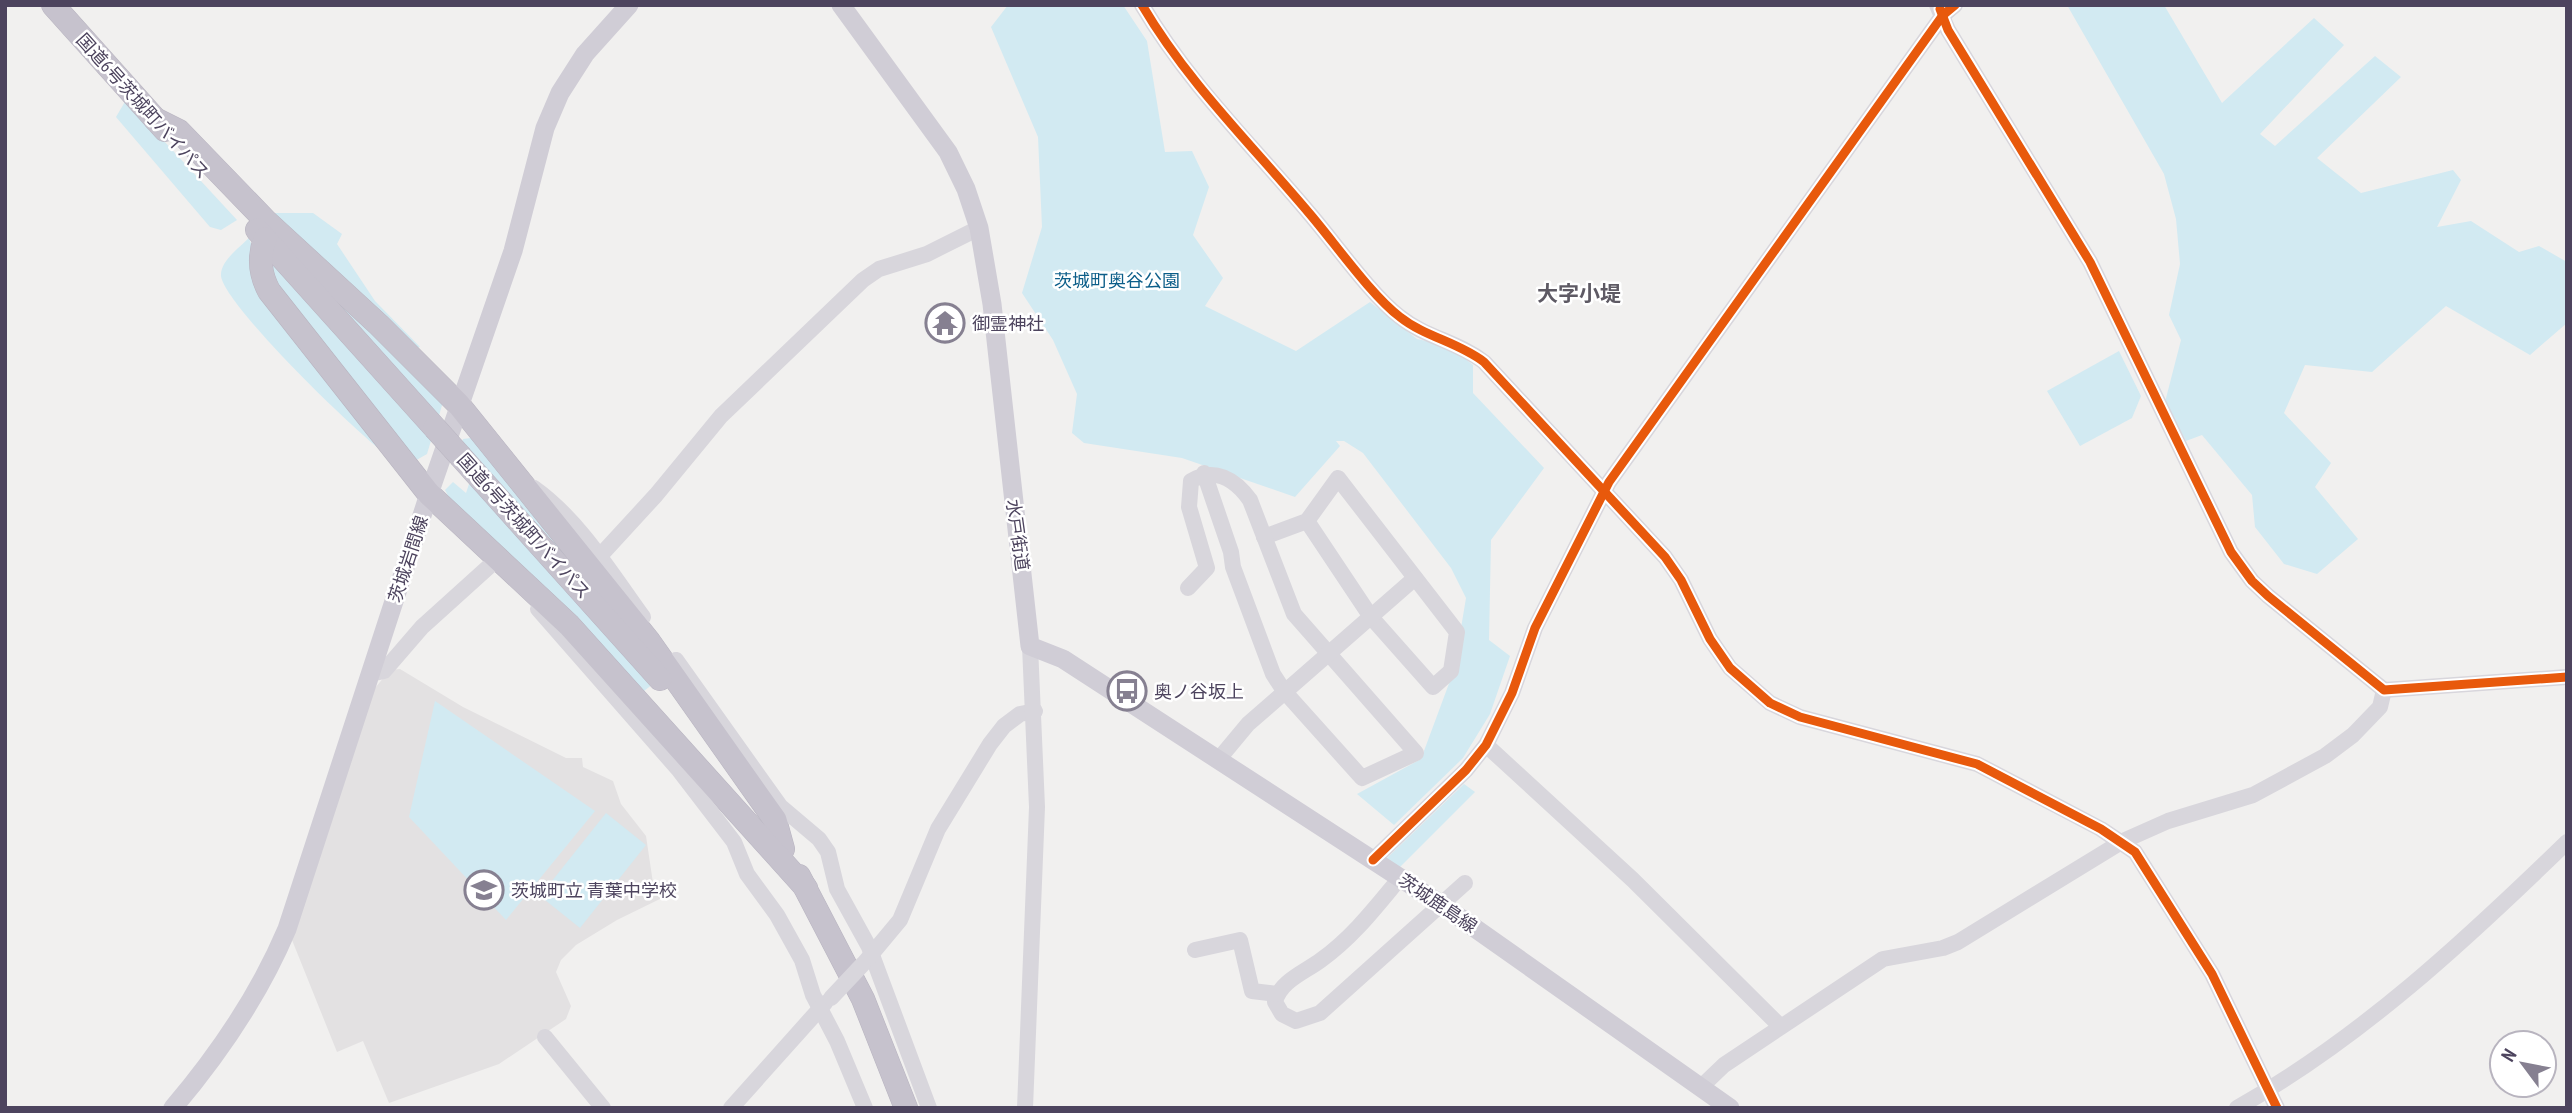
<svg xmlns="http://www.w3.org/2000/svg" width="2572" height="1113" font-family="'PT Sans Narrow','Noto Sans JP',sans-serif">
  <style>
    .education { fill: #e3e1e2 }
    .green { fill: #d2eaf2 }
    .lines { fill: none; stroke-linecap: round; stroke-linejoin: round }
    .highway-casing { stroke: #b8b4c0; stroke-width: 24 }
    .minor { stroke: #d8d6dc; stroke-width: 16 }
    .major { stroke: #d0cdd6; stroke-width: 19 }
    .highway { stroke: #c6c2cd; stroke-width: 23 }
    .highway-bridge-casing { stroke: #b8b4c0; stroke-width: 24; stroke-linecap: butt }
    .minor-bridge { stroke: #d8d6dc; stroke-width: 16 }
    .highway-bridge { stroke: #c6c2cd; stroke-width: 23 }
    .cycleway-casing { stroke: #fff; stroke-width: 13 }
    .cycleway { stroke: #e8590c; stroke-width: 9 }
    .labels { text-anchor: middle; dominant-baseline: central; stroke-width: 5; stroke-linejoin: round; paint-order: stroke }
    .street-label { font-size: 18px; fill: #4d445e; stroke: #fff }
    .park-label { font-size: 18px; fill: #0c5e89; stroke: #fff }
    .poi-label { font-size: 18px; fill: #4d445e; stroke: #fff; text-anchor: start }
    .quarter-label { font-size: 21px; font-weight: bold; fill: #5e5a64; stroke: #fff }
  </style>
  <rect width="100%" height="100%" fill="#f1f0ef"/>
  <polygon class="education" points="400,669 463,707 566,758 582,758 583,767 613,781 621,804 646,836 653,883 664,897 617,920 576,945 561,960 556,972 571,1006 566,1019 499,1064 389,1103 363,1041 337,1052 292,940 375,688 390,670"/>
  <g class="green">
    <polygon points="1008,5 1123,5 1147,41 1165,152 1192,151 1209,187 1193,235 1223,278 1205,306 1296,351 1370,302 1417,339 1449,346 1473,365 1473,393 1544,468 1491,540 1489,640 1510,656 1490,714 1463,758 1394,825 1357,794 1421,759 1454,670 1466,598 1451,568 1363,453 1344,441 1336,441 1340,446 1295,497 1182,458 1084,443 1072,433 1077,394 1053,340 1022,293 1042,227 1038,137 991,27"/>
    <polygon points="2067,5 2164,5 2222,103 2314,18 2344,45 2260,134 2275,146 2375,56 2401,77 2317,158 2361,193 2453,170 2461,180 2437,227 2471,221 2519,252 2539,246 2567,262 2567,323 2530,355 2446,306 2372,372 2305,365 2284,413 2331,463 2315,487 2358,539 2317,574 2284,564 2255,527 2252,495 2202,435 2186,441 2165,402 2181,340 2169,315 2180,264 2176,219 2164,174"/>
    <polygon points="126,100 237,220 221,230 210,227 116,117"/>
    <polygon points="274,213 313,213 342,234 337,244 375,301 420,347 416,348"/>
    <path d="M 249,238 L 255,255 L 394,460 C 365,442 224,305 221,276 C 220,261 240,247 249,238 Z"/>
    <polygon points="283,243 445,395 438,419"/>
    <polygon points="267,250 433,434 427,454 413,462 270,285"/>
    <polygon points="2119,351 2141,396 2132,418 2080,446 2047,391"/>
    <polygon points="479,437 652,650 461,445 463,439"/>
    <polygon points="471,478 653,684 640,694 451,501 445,490 453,482 466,493"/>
    <polygon points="435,701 595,811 506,920 409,817"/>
    <polygon points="1464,784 1475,792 1400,867 1386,859"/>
    <polygon points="606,813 646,845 580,928 540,896"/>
  </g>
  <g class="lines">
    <g class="highway-casing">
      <g id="highway">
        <polyline points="53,5 165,130"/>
        <polyline points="155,119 179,131 266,221 379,325 459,405 648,640 775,820 783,849"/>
        <polyline points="257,230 435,428"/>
        <path d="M 265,239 C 258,258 260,274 269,291 L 429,494 L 569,625 L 806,888"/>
        <polyline points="461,457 660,679"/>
        <polyline points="799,876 863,999 906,1108"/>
      </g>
    </g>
    <g class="minor">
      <path d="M 1142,5 C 1188,83 1251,144 1309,213 C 1334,242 1371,295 1400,317 C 1425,337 1458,342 1484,362 L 1665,557 L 1681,580 L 1710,639 L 1730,668 L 1770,703 L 1800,717 L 1977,764 L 2101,829 L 2135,852 L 2212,974 L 2277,1108"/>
      <polyline points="1937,5 1948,30 2090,262 2231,552 2252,581 2268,596 2384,690 2567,677"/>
      <path d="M 534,488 C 579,520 611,573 643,617"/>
      <polyline points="1264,537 1307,521 1338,478 1457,632 1451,671 1433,687 1371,617 1307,521"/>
      <polyline points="599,557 656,495 721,416 863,280 879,269 927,254 979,228"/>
      <path d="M 1188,588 L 1207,568 L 1189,507 L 1191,481 C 1214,467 1235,479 1250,500 L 1294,614 L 1416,753 L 1362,778 L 1284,691 L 1273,674 L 1233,567 L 1231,552 L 1204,473"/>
      <polyline points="538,609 678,769 734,842 747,874 777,915 802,960 813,995 837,1041 865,1108"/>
      <polyline points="676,660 780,806 819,839 828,852 837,889 869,947 929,1108"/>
      <polyline points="370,674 384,671 422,627 494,562"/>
      <polyline points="1486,745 1633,880 1780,1026"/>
      <polyline points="1218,760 1248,724 1415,578"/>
      <polyline points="1373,860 1466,770 1486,745 1512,693 1535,628 1609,482 1943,15 1955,5"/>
      <path d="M 1400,878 C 1375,908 1353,937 1321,960 C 1305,972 1280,981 1275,1002 L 1282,1014 L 1296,1021 L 1320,1013 L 1465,883"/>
      <polyline points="1195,950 1240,940 1252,991 1277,994"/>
      <polyline points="865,962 900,920 938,829 990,744 1004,726 1020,714 1035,711"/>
      <polyline points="545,1037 603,1108"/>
      <polyline points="1701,1087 1724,1065 1883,959 1943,948 1958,942 2123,841 2168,821 2253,795 2325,756 2353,735 2380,707 2384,690"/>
      <polyline points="731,1108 825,1003"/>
      <polyline points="1025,1108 1037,807 1030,646"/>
      <path d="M 2237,1108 C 2361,1038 2465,941 2567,842"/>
    </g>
    <g class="major">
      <polyline points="841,5 948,152 966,189 979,228 992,304 1030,646 1063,659 1442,905 1730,1108"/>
      <path d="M 173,1108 C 218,1055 260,993 287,929 L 429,494 L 513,251 L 545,128 L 560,93 L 585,54 L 629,5"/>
    </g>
    <use href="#highway" class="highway"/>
    <g class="highway-bridge-casing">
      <polyline id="highway-bridge" points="435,428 461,457"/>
    </g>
    <polyline class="minor-bridge" points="831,998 863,964"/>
    <use href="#highway-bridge" class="highway-bridge"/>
    <g class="cycleway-casing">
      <g id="cycleway">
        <path d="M 1142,5 C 1188,83 1251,144 1309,213 C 1334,242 1371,295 1400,317 C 1425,337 1458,342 1484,362 L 1665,557 L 1681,580 L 1710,639 L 1730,668 L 1770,703 L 1800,717 L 1977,764 L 2101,829 L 2135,852 L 2212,974 L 2277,1108"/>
        <polyline points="1940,9 1948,30 2090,262 2231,552 2252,581 2268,596 2384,690 2567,677"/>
        <polyline points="1373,860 1466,770 1486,745 1512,693 1535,628 1609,482 1943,15 1955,5"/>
      </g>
    </g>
    <use href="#cycleway" class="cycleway"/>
  </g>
  <defs>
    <g id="temple-ring" transform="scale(2.0125)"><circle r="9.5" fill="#fff" stroke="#868091" stroke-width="1.5"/><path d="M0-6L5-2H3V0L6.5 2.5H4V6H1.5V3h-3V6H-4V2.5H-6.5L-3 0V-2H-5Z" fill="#868091"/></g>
    <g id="bus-ring" transform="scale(2.0125)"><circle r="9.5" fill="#fff" stroke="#868091" stroke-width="1.5"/><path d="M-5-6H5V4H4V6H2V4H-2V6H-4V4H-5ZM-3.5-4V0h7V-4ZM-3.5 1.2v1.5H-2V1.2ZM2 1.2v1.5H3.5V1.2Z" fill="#868091"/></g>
    <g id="school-ring" transform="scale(2.0125)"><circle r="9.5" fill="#fff" stroke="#868091" stroke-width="1.5"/><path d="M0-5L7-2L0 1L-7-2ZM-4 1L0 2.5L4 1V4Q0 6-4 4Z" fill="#868091"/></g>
  </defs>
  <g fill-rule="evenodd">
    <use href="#temple-ring" x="945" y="323"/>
    <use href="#bus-ring" x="1127" y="691"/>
    <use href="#school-ring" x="484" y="890"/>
  </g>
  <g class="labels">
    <g class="street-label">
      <text transform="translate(143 106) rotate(48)">国道6号茨城町バイパス</text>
      <text transform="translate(524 526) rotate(48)">国道6号茨城町バイパス</text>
      <text transform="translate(1018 535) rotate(82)">水戸街道</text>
      <text transform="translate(408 559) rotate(-72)">茨城岩間線</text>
      <text transform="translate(1438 903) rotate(34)">茨城鹿島線</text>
    </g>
    <g class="park-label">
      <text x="1117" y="280">茨城町奥谷公園</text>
    </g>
    <g class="poi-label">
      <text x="972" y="323">御霊神社</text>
      <text x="1154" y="691">奥ノ谷坂上</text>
      <text x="511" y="890">茨城町立 青葉中学校</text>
    </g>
    <g class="quarter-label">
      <text x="1579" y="293">大字小堤</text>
    </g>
  </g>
  <rect width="2572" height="1113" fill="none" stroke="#4d445e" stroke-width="14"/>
  <g transform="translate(2523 1064) rotate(302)"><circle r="33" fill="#ffffff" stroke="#b8b4bf" stroke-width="2"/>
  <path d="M0-5L12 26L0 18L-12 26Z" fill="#868091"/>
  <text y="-10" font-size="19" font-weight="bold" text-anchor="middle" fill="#4d445e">N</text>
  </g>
</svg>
